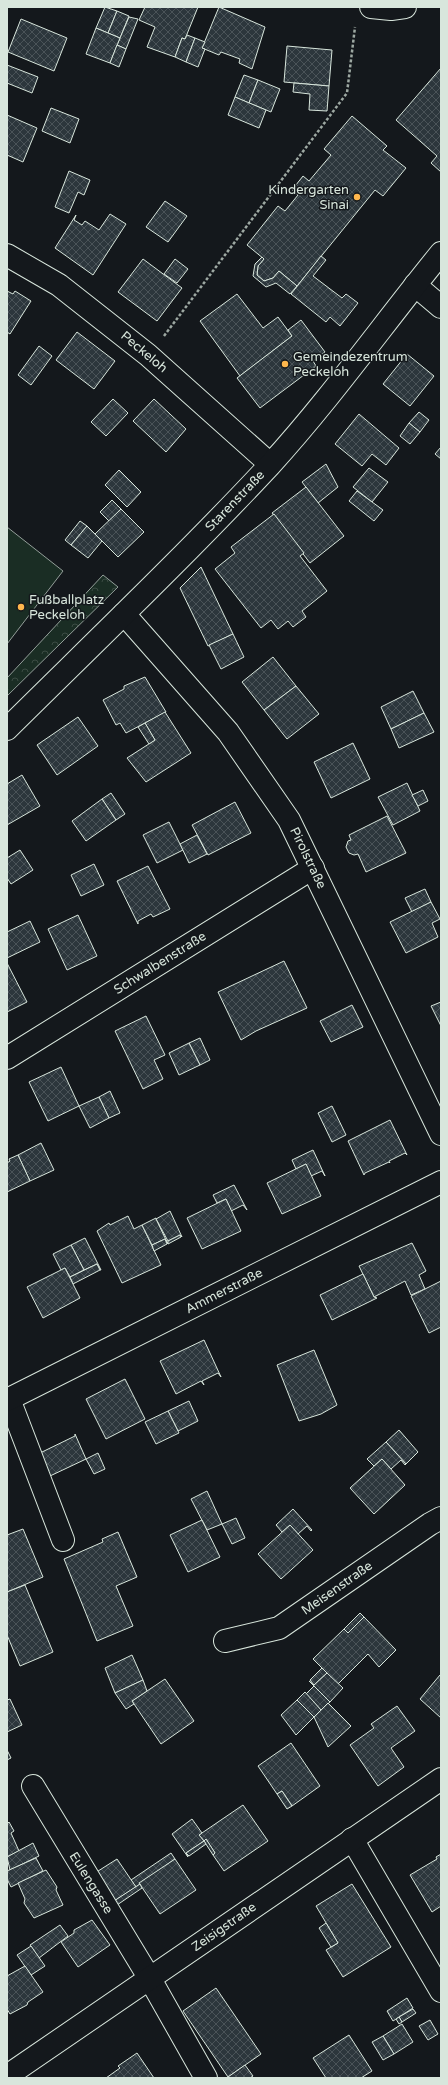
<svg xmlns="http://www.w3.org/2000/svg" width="448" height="2085" font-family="'Varela Round',sans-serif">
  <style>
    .forest { fill: url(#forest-crowns); stroke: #939e99 }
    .park { fill: #1a2d24; stroke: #939e99 }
    .building { fill: url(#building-cross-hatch); stroke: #d8e6dc }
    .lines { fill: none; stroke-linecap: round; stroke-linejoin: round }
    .minor-casing { stroke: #d8e6dc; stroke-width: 24 }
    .path { stroke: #9da8a2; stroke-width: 2.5; stroke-dasharray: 3 2; stroke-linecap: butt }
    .minor { stroke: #14181c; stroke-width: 22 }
    .poi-dot { fill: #ffb74d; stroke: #14181c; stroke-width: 1.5 }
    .labels { text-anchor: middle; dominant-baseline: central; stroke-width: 3; stroke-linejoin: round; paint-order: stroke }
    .poi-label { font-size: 13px; fill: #d8e6dc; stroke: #14181c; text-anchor: start }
    .street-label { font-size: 13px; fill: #d8e6dc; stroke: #14181c }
  </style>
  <defs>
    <pattern id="forest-crowns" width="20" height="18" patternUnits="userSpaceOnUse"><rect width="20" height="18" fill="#1a2d24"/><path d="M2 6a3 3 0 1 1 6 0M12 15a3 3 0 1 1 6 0" fill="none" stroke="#3b4b43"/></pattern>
    <pattern id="building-cross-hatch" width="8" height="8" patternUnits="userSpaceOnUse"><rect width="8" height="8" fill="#2c363c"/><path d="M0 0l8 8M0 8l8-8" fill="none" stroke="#4a5358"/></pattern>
  </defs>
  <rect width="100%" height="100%" fill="#14181c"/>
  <polygon class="forest" points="103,575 118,587 7,696 7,678"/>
  <polygon class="park" points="7,527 63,571 7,644"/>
  <g class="building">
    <polygon points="105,7 117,11 108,33 96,28"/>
    <polygon points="145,7 198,7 185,39 182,38 175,57 147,47 155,27 139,20"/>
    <polygon points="219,7 265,27 252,69 239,63 240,59 221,52 219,55 202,48"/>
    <polygon points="117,11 129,16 120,38 108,33"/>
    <polygon points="129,17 138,19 126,49 117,45"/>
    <polygon points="21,19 67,38 54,71 8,52"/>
    <polygon points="96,28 120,38 110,63 86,54"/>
    <polygon points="187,35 195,38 186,62 175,57 182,38 185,39"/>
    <polygon points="195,38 205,42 202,48 205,49 198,67 186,62"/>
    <polygon points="117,45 126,49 119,67 110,63"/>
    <polygon points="287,46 332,50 329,86 284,82"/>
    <polygon points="7,65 38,77 32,93 7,83"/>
    <polygon points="441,68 441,172 431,163 437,156 396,120"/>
    <polygon points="244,75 258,80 249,103 235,97"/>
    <polygon points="258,80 280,89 271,112 249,103"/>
    <polygon points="294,83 329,86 327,111 309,110 310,94 293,92"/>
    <polygon points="235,97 266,110 259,128 228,115"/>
    <polygon points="51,108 79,119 70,143 42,131"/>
    <polygon points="7,115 37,128 23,162 7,155"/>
    <polygon points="352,116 387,146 383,150 406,168 383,196 375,190 297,286 279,271 273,278 264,281 257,275 258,266 264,259 247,245 278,206 285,211 298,195 292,190 303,176 309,181 331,155 324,149"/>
    <polygon points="69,171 90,180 84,195 78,192 69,213 55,207"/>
    <polygon points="165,201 187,216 168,242 146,227"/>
    <polygon points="110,214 126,224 93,275 55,248 76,215 74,220 82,225 85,221 99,230"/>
    <polygon points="321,256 326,260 313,276 342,298 346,294 358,303 340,326 330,317 326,322 291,294"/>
    <polygon points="262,257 264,259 258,266 257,275 264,281 273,278 279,271 297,286 290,294 276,283 266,287 253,276 255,264"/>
    <polygon points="143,259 182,288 157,321 118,292"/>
    <polygon points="175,259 188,269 177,283 164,274"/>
    <polygon points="7,291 13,294 15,291 31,301 10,334 7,332"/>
    <polygon points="237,294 263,328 278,317 292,336 240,376 200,321"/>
    <polygon points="301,320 325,352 313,361 316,366 260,408 237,378 292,336 288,330"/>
    <polygon points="77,332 115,361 94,389 56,360"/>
    <polygon points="39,346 52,356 31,385 18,375"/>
    <polygon points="407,354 434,376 410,406 383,384"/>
    <polygon points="113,399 128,413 106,436 91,422"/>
    <polygon points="154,399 186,429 166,452 133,421"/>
    <polygon points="419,412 429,420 420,432 409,423"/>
    <polygon points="359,414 399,448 386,465 372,454 362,466 335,444"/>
    <polygon points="409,423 420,432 410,444 400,436"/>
    <polygon points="441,447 441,459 435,454"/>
    <polygon points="326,464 338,487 318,503 302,482"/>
    <polygon points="369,468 388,482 372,502 353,487"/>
    <polygon points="119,470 141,492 127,507 105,485"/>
    <polygon points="306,487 344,536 310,563 272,513"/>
    <polygon points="357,491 383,510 374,521 349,501"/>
    <polygon points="112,500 121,509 109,521 100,512"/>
    <polygon points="121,509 144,532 118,557 95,534"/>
    <polygon points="274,514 304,553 300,556 327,591 302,611 306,617 293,627 288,621 278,629 271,620 261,628 215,569 235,553 231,547"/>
    <polygon points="80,521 87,526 71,545 65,540"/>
    <polygon points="87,526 102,541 88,558 71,545"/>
    <polygon points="201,567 233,634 208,646 180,588"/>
    <polygon points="233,634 244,657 221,669 209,645"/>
    <polygon points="273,657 296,686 264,710 242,682"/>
    <polygon points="145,677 166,712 126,733 120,723 116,725 103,700 124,689 124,686"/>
    <polygon points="296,686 319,714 287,739 264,710"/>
    <polygon points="413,691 424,713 391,729 381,707"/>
    <polygon points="165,712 191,753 146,782 127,758 155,740 145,723"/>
    <polygon points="424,713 434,732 399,748 391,729"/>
    <polygon points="78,717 98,746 57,775 37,745"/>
    <polygon points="145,723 155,740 149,744 138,727"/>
    <polygon points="353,743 370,779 331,798 314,762"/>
    <polygon points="22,775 40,806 7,825 7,784"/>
    <polygon points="407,783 420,811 393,825 378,797"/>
    <polygon points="423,790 428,801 418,806 412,795"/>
    <polygon points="111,793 125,814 116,820 102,799"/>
    <polygon points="102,799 116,820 86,841 72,821"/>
    <polygon points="235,802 251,833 208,855 192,825"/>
    <polygon points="387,816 406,853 366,872 358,854 354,855 349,853 346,847 348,841 351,840 349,835"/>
    <polygon points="169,822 183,850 157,863 143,835"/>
    <polygon points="197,835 207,854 189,863 180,844"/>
    <polygon points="20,850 33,870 11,884 7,878 7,858"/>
    <polygon points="94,864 104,885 81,896 71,875"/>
    <polygon points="148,866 170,909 153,917 151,914 138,921 138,924 117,881"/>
    <polygon points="425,889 431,902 412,912 405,898"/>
    <polygon points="431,902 440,919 432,923 438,937 406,953 390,922"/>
    <polygon points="78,915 97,956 67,970 48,929"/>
    <polygon points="30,921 40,942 7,958 7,932"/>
    <polygon points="284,961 307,1008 256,1031 241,1040 218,992"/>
    <polygon points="7,963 27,1002 7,1012"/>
    <polygon points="441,1002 441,1026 431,1006"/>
    <polygon points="352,1005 363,1027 331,1042 320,1021"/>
    <polygon points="146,1016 165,1055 154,1060 163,1079 143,1089 115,1031"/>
    <polygon points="200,1038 210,1060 200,1065 189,1043"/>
    <polygon points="189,1043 200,1065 179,1075 169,1053"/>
    <polygon points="61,1067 79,1106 48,1121 29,1082"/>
    <polygon points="110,1091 120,1113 109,1118 99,1097"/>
    <polygon points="99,1097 109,1118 90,1128 79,1106"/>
    <polygon points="332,1106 346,1135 332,1142 318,1113"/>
    <polygon points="390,1120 407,1155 405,1153 389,1161 390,1163 389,1162 365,1173 364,1175 348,1141"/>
    <polygon points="41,1143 54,1170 30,1181 18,1155"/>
    <polygon points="313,1150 325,1176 322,1171 311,1176 306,1164 296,1169 292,1160"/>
    <polygon points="18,1155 30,1181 7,1192 7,1163 10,1161 9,1159"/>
    <polygon points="306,1164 321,1196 282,1214 267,1183"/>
    <polygon points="234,1185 247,1210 243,1205 231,1211 226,1199 217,1203 213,1195"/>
    <polygon points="226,1199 241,1231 202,1249 187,1218"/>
    <polygon points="170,1211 182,1237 180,1235 168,1241 156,1219"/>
    <polygon points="128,1216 134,1229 142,1225 161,1265 122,1283 97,1231 109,1223 110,1225"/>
    <polygon points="156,1218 156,1219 168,1244 165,1239 152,1245 142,1225"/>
    <polygon points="180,1235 181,1237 168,1244 168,1241"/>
    <polygon points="85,1238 101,1270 100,1270 97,1264 84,1270 71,1245"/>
    <polygon points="165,1239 167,1244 154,1251 152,1245"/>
    <polygon points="412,1243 426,1271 419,1275 425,1289 411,1295 405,1281 374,1297 359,1266"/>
    <polygon points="71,1245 84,1270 70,1277 65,1268 61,1270 53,1254"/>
    <polygon points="97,1264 100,1270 73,1284 70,1277"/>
    <polygon points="65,1268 80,1298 43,1318 27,1287"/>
    <polygon points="363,1274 374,1297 377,1298 332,1320 320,1295"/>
    <polygon points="441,1281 441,1327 429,1333 411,1296"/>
    <polygon points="204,1340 221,1377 218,1373 202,1381 204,1385 201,1381 176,1394 160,1361"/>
    <polygon points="314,1350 337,1405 321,1414 299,1421 277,1365"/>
    <polygon points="125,1379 145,1419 106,1439 86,1399"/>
    <polygon points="189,1401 198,1421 178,1431 168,1411"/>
    <polygon points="168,1411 179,1433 156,1444 145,1422"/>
    <polygon points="399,1430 418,1452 406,1464 386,1442"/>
    <polygon points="75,1434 86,1459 50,1476 40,1453 75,1436"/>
    <polygon points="386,1442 406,1464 405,1465 401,1460 391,1469 382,1459 374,1466 367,1459"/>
    <polygon points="98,1453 105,1469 94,1474 86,1459"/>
    <polygon points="382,1459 405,1485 374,1514 350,1488"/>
    <polygon points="207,1491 222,1524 207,1530 191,1499"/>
    <polygon points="293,1509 312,1530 311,1531 307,1526 298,1534 290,1525 282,1532 276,1525"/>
    <polygon points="236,1518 245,1538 232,1544 222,1524"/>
    <polygon points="202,1520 220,1557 188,1572 170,1535"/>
    <polygon points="290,1525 313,1550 281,1579 258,1554"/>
    <polygon points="23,1529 43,1577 7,1592 7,1535"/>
    <polygon points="118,1532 137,1577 116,1586 133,1626 97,1641 64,1559 103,1542 102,1539"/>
    <polygon points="25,1585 53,1652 20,1666 7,1635 7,1592"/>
    <polygon points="360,1613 364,1617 348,1633 344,1629"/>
    <polygon points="364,1617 396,1650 379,1667 368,1654 338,1684 313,1659 344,1629 348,1633"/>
    <polygon points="132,1655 143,1680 115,1693 105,1668"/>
    <polygon points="322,1668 327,1673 314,1685 310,1680"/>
    <polygon points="327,1673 343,1688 330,1702 309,1681 314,1685"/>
    <polygon points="440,1675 441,1676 441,1718 420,1699"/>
    <polygon points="165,1679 194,1721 161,1744 132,1701"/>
    <polygon points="143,1680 147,1691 132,1701 134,1704 126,1709 115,1693"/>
    <polygon points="314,1686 330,1702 321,1710 306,1694"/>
    <polygon points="305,1692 321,1710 314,1717 297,1700"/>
    <polygon points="10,1699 22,1725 7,1732 7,1700"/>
    <polygon points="297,1700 314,1717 296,1735 281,1715"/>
    <polygon points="328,1703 351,1726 328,1747 314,1717"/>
    <polygon points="397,1706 415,1731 391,1748 404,1767 378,1786 350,1745 374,1728 371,1724"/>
    <polygon points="291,1743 320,1786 292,1806 282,1791 277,1794 258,1766"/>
    <polygon points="7,1750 11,1758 7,1760"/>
    <polygon points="282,1791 292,1806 287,1809 277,1794"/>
    <polygon points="243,1805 268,1841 224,1871 213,1855 215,1853 206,1839 204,1841 199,1835"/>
    <polygon points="192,1819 202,1833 199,1835 204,1841 186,1853 188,1857 172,1834"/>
    <polygon points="9,1822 14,1831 11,1833 19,1851 7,1857 7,1824"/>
    <polygon points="206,1839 215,1853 213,1855 204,1841"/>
    <polygon points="204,1841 206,1844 189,1856 186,1853"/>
    <polygon points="33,1843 39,1856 10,1870 7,1857"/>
    <polygon points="171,1853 175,1859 136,1887 131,1880"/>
    <polygon points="441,1854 441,1906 432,1912 410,1875 437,1859 436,1857"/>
    <polygon points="36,1858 43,1871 11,1887 7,1879 7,1871"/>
    <polygon points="117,1859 136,1887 114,1901 95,1873"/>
    <polygon points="175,1859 196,1890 160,1914 139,1883"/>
    <polygon points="46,1870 57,1887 56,1890 63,1905 34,1918 24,1903 25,1899 18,1883"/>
    <polygon points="140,1884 142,1888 117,1905 114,1901"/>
    <polygon points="352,1884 391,1947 343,1977 326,1950 338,1943 316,1906"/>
    <polygon points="92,1920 110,1945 78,1967 61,1942 74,1933 74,1930"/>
    <polygon points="326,1923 338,1943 331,1947 319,1928"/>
    <polygon points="60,1925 68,1936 39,1958 30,1945"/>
    <polygon points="31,1946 45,1966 31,1975 17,1955"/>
    <polygon points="25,1966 43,1992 28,2002 27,2005 10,2014 7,2009 7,1976"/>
    <polygon points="216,1988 261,2054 228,2077 183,2011"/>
    <polygon points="407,1998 413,2008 393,2021 387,2011"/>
    <polygon points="413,2009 416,2013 402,2022 399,2017"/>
    <polygon points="399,2017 402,2022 399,2024 396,2019"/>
    <polygon points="430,2020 438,2034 428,2040 419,2026"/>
    <polygon points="402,2024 413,2042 394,2054 383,2036"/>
    <polygon points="349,2035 372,2071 361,2078 326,2078 313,2058"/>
    <polygon points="383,2036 394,2054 383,2060 372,2042"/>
    <polygon points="137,2053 154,2078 106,2078 120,2068 118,2066"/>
    <polygon points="245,2065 253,2076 250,2078 229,2078 228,2077"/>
  </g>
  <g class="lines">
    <g class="minor-casing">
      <g id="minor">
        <polyline points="371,7 391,9 405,7"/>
        <polyline points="7,255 59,285 148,355 270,464"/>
        <polyline points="415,285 441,307"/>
        <polyline points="124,614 228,732 289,820 441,1134"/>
        <path d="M 7,729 C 95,642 186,555 270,465 C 331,398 384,323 441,253"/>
        <polyline points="7,1058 313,868"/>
        <polyline points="9,1399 63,1540"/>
        <polyline points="7,1400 441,1182"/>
        <polyline points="225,1641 279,1628 430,1524 441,1518"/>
        <polyline points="33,1786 150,1979 206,2078"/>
        <polyline points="352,1839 441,1991"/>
        <polyline points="7,2076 441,1779"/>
      </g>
    </g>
    <polyline class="path" points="164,336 347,93 355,27"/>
    <use href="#minor" class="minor"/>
  </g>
  <g class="poi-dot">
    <circle cx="357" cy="197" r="4"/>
    <circle cx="285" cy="364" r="4"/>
    <circle cx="21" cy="607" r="4"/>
  </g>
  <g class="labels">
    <g class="poi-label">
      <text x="349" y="190" text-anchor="end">Kindergarten<tspan x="349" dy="15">Sinai</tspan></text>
      <text x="293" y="357">Gemeindezentrum<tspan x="293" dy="15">Peckeloh</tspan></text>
      <text x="29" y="600">Fußballplatz<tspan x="29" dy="15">Peckeloh</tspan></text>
    </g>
    <g class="street-label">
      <text transform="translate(144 352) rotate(40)">Peckeloh</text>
      <text transform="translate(235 501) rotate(-46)">Starenstraße</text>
      <text transform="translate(308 858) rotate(64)">Pirolstraße</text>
      <text transform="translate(160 963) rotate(-32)">Schwalbenstraße</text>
      <text transform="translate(224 1291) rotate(-27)">Ammerstraße</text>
      <text transform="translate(337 1588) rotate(-35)">Meisenstraße</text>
      <text transform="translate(91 1883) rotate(58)">Eulengasse</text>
      <text transform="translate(224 1927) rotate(-35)">Zeisigstraße</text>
    </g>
  </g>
  <rect width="448" height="2085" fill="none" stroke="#d8e6dc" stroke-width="16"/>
</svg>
